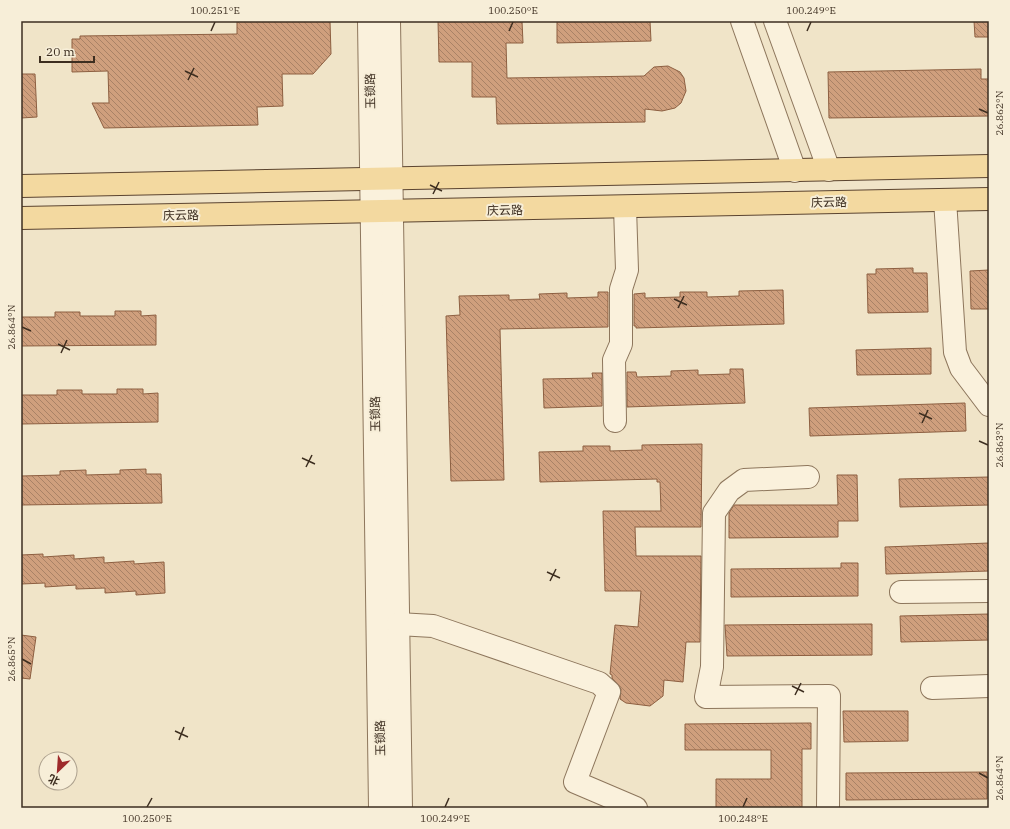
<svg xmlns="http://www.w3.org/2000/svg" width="1010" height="829" font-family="'IBM Plex Serif','Noto Sans SC',serif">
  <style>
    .building { fill: url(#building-back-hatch); stroke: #8d5f41 }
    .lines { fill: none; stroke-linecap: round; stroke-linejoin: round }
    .minor-casing { stroke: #8d765c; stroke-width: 24 }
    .major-casing { stroke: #5b4430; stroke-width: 24 }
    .minor { stroke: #faf1dc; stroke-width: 22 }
    .major { stroke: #f3d9a0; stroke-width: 22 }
    .ticks { fill: none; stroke: #3d2e20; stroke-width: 1.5 }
    .labels { text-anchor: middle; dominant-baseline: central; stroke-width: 4; stroke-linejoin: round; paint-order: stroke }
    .street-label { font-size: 12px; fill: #3d2e20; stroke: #f7eed8 }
    .neatline { fill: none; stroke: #3d2e20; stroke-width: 1.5 }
    .ticks-label { font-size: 10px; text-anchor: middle; fill: #3d2e20 }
  </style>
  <defs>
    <pattern id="building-back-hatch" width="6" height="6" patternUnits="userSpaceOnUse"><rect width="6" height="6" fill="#cf9f7d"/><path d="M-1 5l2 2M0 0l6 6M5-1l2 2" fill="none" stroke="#a98266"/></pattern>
  </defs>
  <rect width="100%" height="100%" fill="#f0e4c8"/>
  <g class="building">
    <polygon points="237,21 330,21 331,54 313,74 282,74 283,106 257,107 258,125 104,128 92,103 109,103 108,71 72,72 72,39 80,39 80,36 237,34"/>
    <polygon points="438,21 522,21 523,43 506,43 507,78 644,76 654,67 668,66 680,72 684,78 686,91 681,103 675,108 662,111 645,109 645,122 497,124 496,97 472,97 472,62 439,62"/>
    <polygon points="557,21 650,21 651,41 557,43"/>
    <polygon points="974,21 989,21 989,37 975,37"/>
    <polygon points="981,69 981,79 989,79 989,116 829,118 828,72"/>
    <polygon points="21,74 35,74 37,117 21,118"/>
    <polygon points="913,268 913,273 927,273 928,312 868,313 867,274 876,274 876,269"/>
    <polygon points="989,270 989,309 971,309 970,271"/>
    <polygon points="783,290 784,324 636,328 636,326 634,326 634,294 645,293 645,298 680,297 680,292 707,292 707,297 739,296 739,291"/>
    <polygon points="598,292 608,292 608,327 500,329 504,480 451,481 446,316 460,315 459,296 509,295 509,300 540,299 539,294 567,293 567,298 598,297"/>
    <polygon points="115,311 141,311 141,316 156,315 156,345 21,346 21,317 55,317 55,312 80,312 80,316 115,316"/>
    <polygon points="931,348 931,374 857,375 856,350"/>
    <polygon points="730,369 743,369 745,403 627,407 627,372 636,372 637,377 671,376 671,371 698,370 698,375 730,374"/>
    <polygon points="592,373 602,373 602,406 544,408 543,379 593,378"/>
    <polygon points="117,389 143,389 143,394 158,393 158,422 21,424 21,395 57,395 57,390 82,390 82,394 117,394"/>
    <polygon points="965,403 966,431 810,436 809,408"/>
    <polygon points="702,444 701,527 635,527 636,556 701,556 700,642 686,642 683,682 664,680 663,696 650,706 626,703 620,699 621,689 612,678 612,675 610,674 615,625 638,627 641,591 605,591 603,511 661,511 660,482 657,482 657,479 540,482 539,452 583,451 583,446 610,446 610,451 642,450 642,445"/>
    <polygon points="146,469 146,474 161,474 162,503 21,505 21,476 60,475 60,471 86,470 86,475 120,474 120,470"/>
    <polygon points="837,475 857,475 858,521 838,521 838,537 729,538 729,513 734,505 838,505"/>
    <polygon points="989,477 989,505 900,507 899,479"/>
    <polygon points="989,543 989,571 886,574 885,547"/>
    <polygon points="43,554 43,557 74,555 74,559 104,557 104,563 134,561 134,564 164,562 165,593 136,595 136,591 105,593 105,588 76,589 76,585 45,587 45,583 21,584 21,555"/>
    <polygon points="841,563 858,563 858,596 731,597 731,569 841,568"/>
    <polygon points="989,614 989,640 901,642 900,616"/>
    <polygon points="872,624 872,655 727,656 725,625"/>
    <polygon points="21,635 36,637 30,679 21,678"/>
    <polygon points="843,711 908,711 908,741 844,742"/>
    <polygon points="811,723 811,749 802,749 802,808 716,808 716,779 771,779 771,750 685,750 685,724"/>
    <polygon points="987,772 987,799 846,800 846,773"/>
  </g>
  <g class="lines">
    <g class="minor-casing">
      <g id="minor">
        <polyline points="369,21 380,808"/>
        <polyline points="389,21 401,808"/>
        <polyline points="742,21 795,171"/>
        <polyline points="775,21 829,170"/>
        <polyline points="945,200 955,352 961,368 989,405"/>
        <polyline points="615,421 614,360 621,344 621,289 627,270 625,207"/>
        <polyline points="808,477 744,480 729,491 714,513 712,667 706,697 829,696 828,808"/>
        <polyline points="901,592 989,591"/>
        <polyline points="398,624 433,626 599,683 609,692 575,782 636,808"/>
        <polyline points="932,688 989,686"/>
      </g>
    </g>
    <g class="major-casing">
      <g id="major">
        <polyline points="21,186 989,166"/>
        <polyline points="21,218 989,199"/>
      </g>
    </g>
    <use href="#minor" class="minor"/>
    <use href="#major" class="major"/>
  </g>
  <path class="ticks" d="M 211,31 L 215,22M 509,31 L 513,22M 807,31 L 811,22M 185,71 L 198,77M 188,80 L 194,68M 979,109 L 988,113M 430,185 L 442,191M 433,194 L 439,182M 674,299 L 687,305M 678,308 L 684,296M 22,327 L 31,331M 58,344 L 70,350M 61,353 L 67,340M 919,413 L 932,419M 922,423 L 928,410M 979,441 L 988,445M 302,458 L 315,464M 306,467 L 312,455M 547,572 L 560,578M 550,581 L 556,569M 22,659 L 31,664M 792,686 L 804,692M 795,695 L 801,683M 175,731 L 188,737M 179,740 L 184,727M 979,773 L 988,778M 147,807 L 152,798M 445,807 L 449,798M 743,807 L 747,798"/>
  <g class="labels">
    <g class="street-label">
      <text transform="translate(370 91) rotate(-91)">玉锁路</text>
      <text transform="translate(829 202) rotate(-1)">庆云路</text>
      <text transform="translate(505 210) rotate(-1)">庆云路</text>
      <text transform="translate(181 215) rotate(-1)">庆云路</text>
      <text transform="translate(375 414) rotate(-91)">玉锁路</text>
      <text transform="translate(380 738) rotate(-91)">玉锁路</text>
    </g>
  </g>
  <rect width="1010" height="829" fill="none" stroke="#f7eed8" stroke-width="44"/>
  <g transform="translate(58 771) rotate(205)"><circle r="19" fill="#f7eed8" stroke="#ada18e"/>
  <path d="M0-3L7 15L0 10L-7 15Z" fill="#9e2a2b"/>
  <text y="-6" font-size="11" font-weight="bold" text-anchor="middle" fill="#3d2e20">北</text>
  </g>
  <path d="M40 56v6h54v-6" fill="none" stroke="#3d2e20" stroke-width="2"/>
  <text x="46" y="56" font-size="12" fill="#3d2e20" stroke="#f7eed8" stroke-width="3" paint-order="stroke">20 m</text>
  <rect x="22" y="22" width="966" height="785" class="neatline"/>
  <g class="ticks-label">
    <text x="215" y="14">100.251°E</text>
    <text x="513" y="14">100.250°E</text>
    <text x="811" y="14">100.249°E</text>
    <text transform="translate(999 113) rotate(-90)" y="4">26.862°N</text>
    <text transform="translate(11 327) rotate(-90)" y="4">26.864°N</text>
    <text transform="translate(999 445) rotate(-90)" y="4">26.863°N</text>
    <text transform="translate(11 659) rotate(-90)" y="4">26.865°N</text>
    <text transform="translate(999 778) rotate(-90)" y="4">26.864°N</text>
    <text x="147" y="822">100.250°E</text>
    <text x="445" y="822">100.249°E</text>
    <text x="743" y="822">100.248°E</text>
  </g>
</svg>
